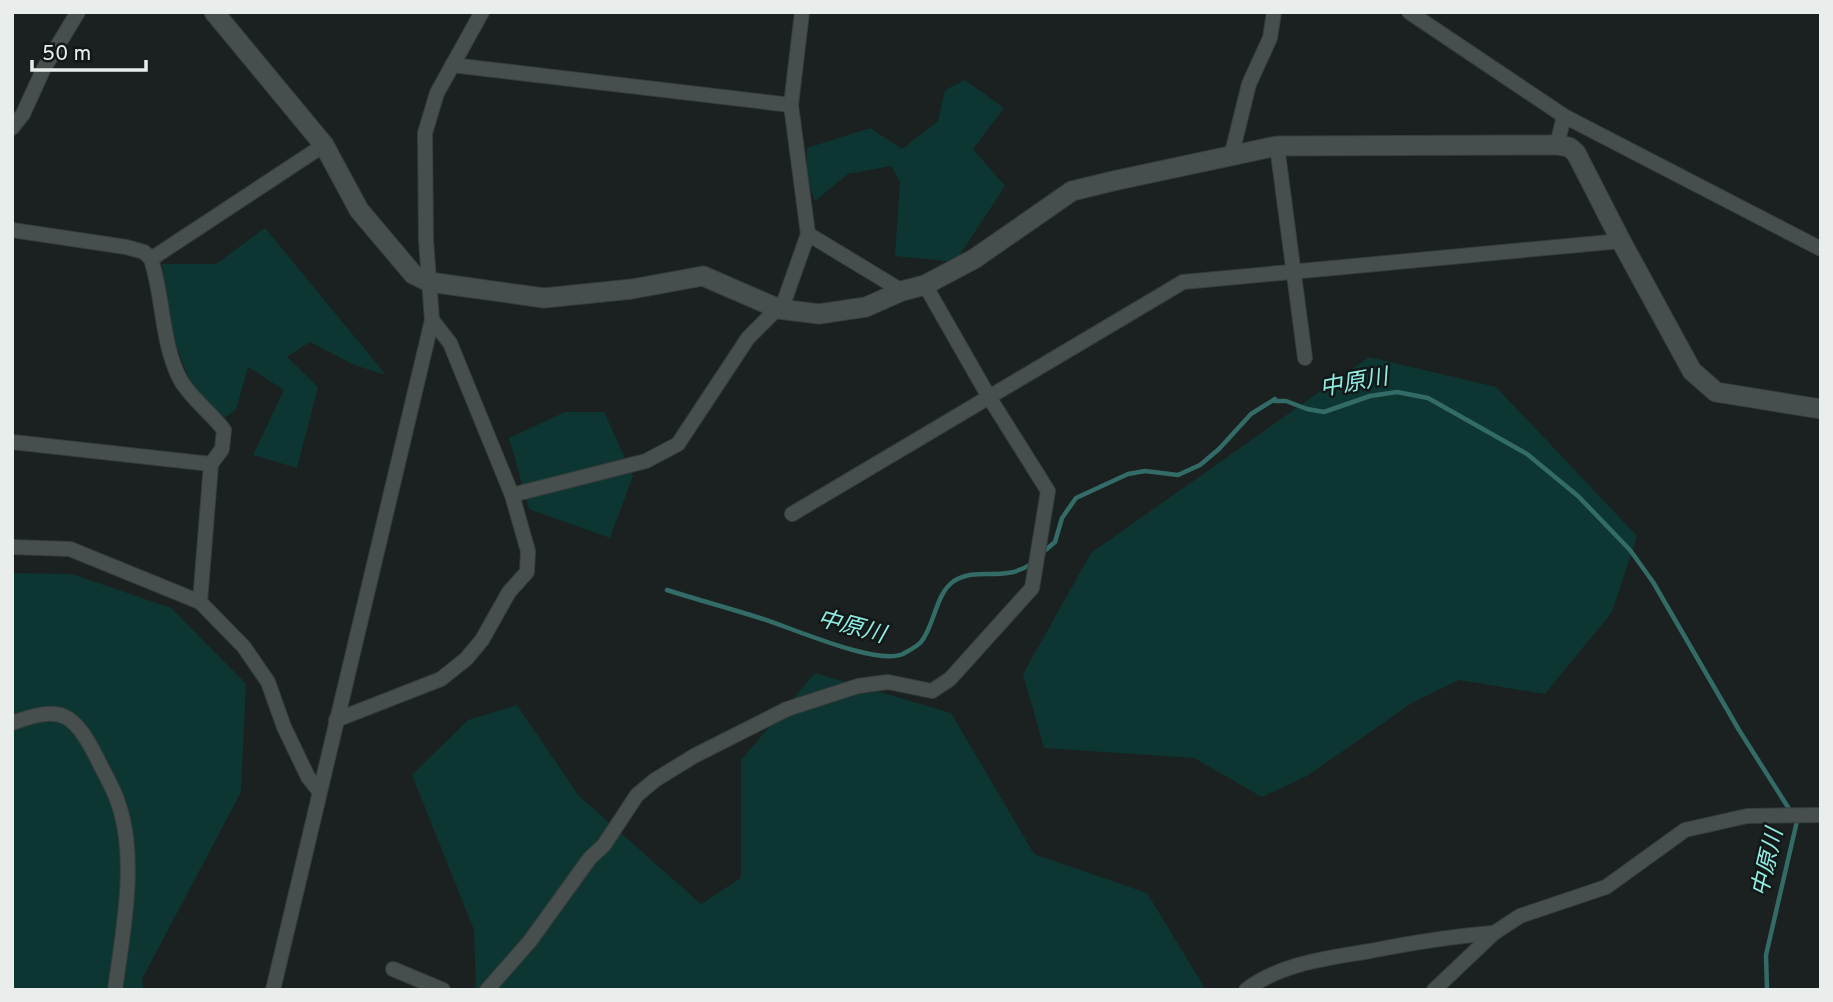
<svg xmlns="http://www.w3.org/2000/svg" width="1833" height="1002" font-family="Overpass,'Noto Sans JP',sans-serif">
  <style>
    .green { fill: #0d3633 }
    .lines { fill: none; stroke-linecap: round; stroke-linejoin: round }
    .stream { stroke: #336b66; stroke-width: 4.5 }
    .minor-casing { stroke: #373d3c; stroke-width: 16 }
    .tertiary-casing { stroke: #373d3c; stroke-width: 21 }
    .minor { stroke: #474f4e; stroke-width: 14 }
    .tertiary { stroke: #474f4e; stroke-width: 19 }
    .labels { text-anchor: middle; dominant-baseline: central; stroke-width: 5; stroke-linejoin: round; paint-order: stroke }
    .water-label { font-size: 23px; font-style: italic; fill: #90ece3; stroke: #111817 }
  </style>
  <rect width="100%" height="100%" fill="#1a2120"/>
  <g class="green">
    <polygon points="965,80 1004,108 973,149 1005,186 955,262 895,256 900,181 891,166 848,174 815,201 807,177 807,148 870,128 902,149 938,121 945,90"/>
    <polygon points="265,228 386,375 354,365 310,342 287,357 318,387 297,468 253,455 284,390 248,367 236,410 224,418 190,382 173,337 162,264 216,264"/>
    <polygon points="1369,357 1496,387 1637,536 1612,612 1545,694 1459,680 1412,703 1307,776 1262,797 1194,758 1044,748 1023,674 1091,553"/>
    <polygon points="565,412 604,412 633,476 610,538 529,509 509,438"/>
    <polygon points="12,573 72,574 171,608 246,684 241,792 142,979 143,990 12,990"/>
    <polygon points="815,673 951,713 1034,854 1147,893 1206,990 476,990 474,930 412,775 468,720 517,705 579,796 701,904 741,878 741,760"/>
  </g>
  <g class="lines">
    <g class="stream">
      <polyline points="1042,553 1055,542 1062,518 1076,498 1128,474 1145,471 1178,475 1200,465 1219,449 1251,414 1275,399 1275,401 1286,401 1307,409 1324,412 1370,396 1397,392 1428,398 1527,454 1578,496 1630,550 1653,582 1739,730 1791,812"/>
      <path d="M 667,590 C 698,600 729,608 760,618 C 790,627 876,666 903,654 C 908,651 918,646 921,642 C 935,625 935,594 954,581 C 978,566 1003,583 1031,564"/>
      <polyline points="1767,990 1766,955 1797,821 1795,819"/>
    </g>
    <g class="minor-casing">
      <g id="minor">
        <polyline points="1409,12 1564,116 1821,249"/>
        <polyline points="452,65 791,105"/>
        <polyline points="12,128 23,114 44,68 78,12"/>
        <polyline points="1557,145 1564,116"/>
        <polyline points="1277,146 1305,358"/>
        <polyline points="1231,157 1249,84 1270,38 1274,12"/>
        <path d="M 12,230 L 126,247 L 144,252 L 151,259 C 164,299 161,344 181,381 C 192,399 211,413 224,430 L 222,449 L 211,464 L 200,602"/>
        <polyline points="808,234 902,291"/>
        <polyline points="151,259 324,145"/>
        <polyline points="12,442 211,464"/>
        <polyline points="512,495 646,461 678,444 748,338 784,302 808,234 791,105 802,12"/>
        <polyline points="792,514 1183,282 1621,241"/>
        <polyline points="12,547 70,549 200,602 244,647 268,682 284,727 308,777 319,791"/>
        <polyline points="336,720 441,679 466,659 482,640 509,592 527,572 528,551 512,495 450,343 432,320"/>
        <path d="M 12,723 C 62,705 73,712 97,758 C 103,771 111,784 116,797 C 139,855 123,930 115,990"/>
        <polyline points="393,969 443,990"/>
        <polyline points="273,990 432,320 426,240 425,133 437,93 482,12"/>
        <polyline points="487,990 530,941 590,858 604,845 637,795 655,780 694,756 787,709 858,686 888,682 932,691 950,679 1032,588 1048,491 989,397 925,285"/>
        <path d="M 1246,990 C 1281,963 1329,958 1370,951 C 1411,943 1452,936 1494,933"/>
        <polyline points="1434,990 1494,933 1520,916 1606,887 1685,830 1747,816 1821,815"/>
      </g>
    </g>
    <g class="tertiary-casing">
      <polyline id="tertiary" points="214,12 324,145 359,210 413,274 429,282 544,298 632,289 703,276 779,309 819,314 866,307 902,291 925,285 974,259 1072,191 1113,181 1277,146 1557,145 1569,147 1576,153 1621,241 1692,371 1716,392 1821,409"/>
    </g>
    <use href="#minor" class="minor"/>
    <use href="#tertiary" class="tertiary"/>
  </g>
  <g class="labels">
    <g class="water-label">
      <text transform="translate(1354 384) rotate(-10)">中原川</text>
      <text transform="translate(851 628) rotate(15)">中原川</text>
      <text transform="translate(1769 863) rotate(-77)">中原川</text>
    </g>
  </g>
  <rect width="1833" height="1002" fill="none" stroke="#e9eeed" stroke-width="28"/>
  <path d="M32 60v10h114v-10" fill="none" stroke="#e9eeed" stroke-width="3.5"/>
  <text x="42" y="60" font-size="21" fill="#e9eeed" stroke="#111817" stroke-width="5" paint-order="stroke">50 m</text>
</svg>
